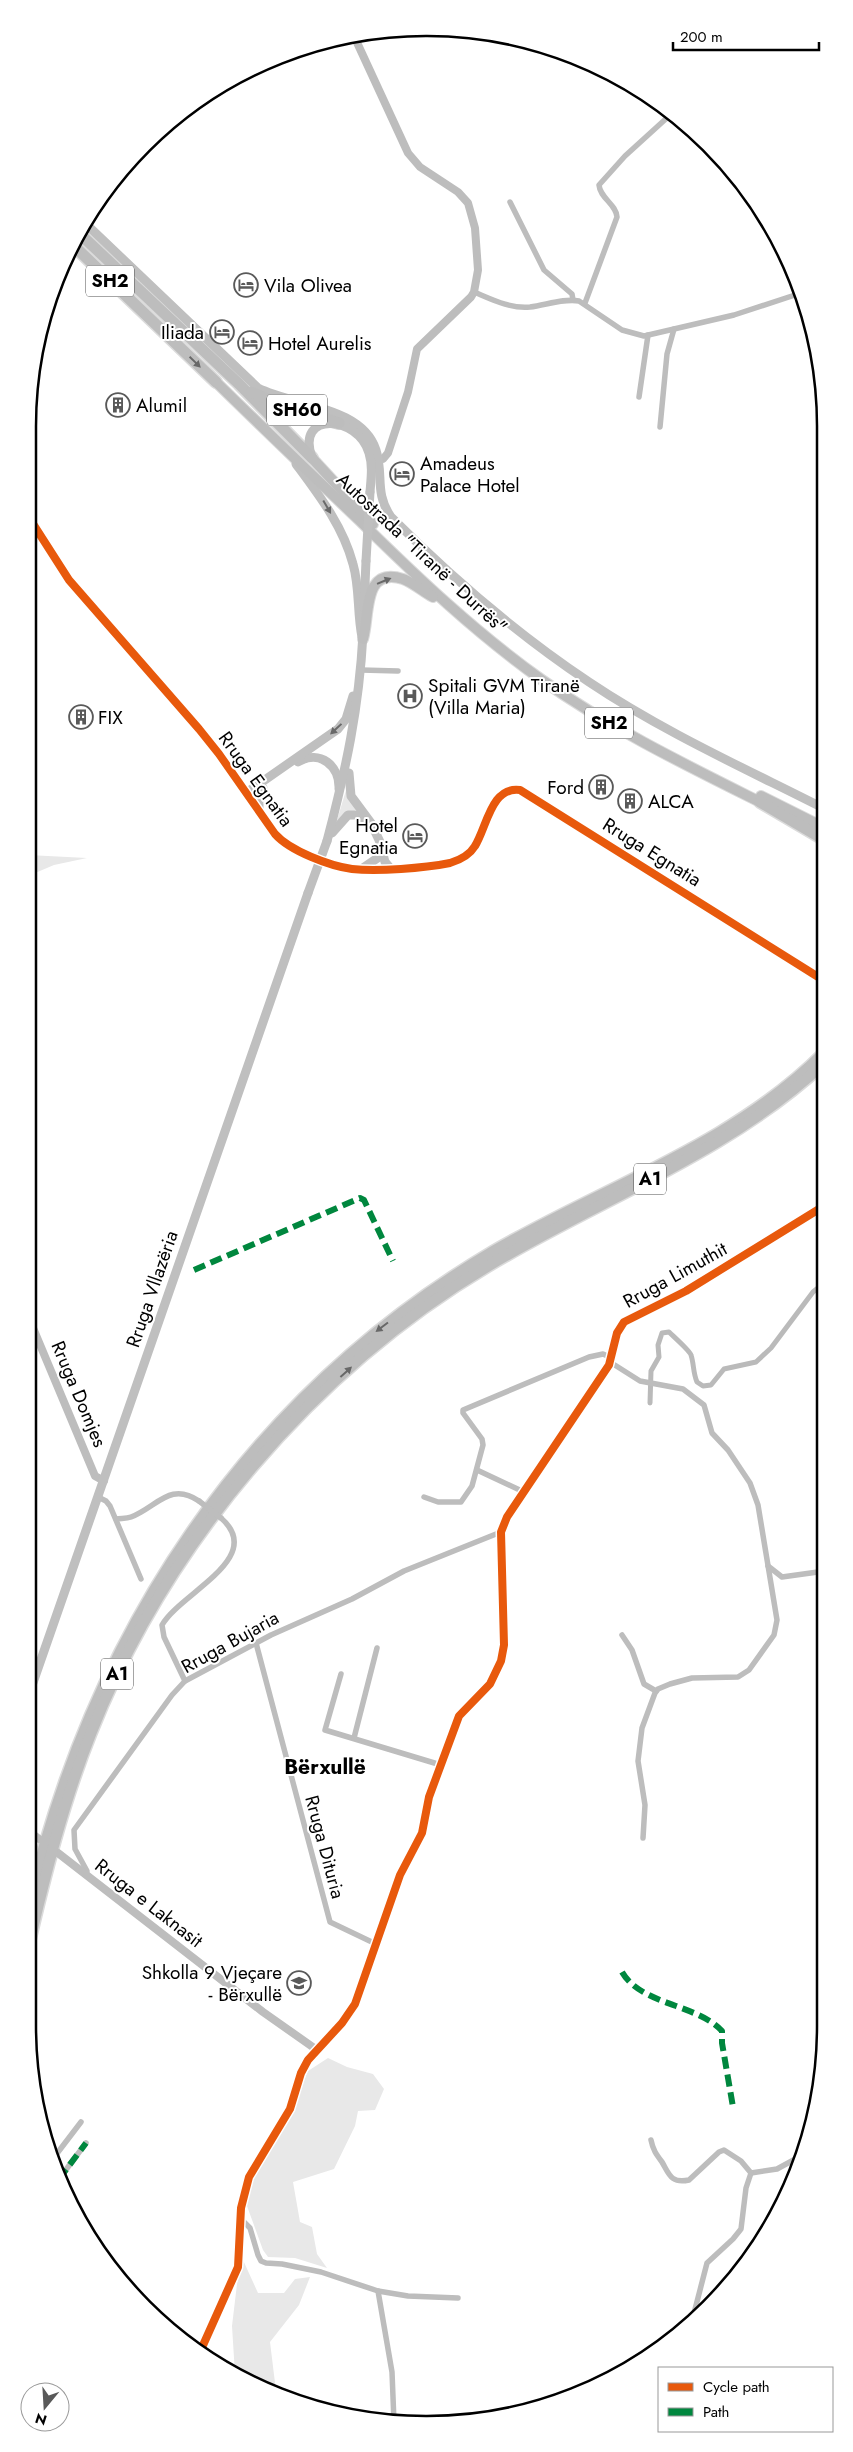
<svg xmlns="http://www.w3.org/2000/svg" width="853" height="2452" font-family="Jost,sans-serif">
  <style>
    .green { fill: #e8e8e8 }
    .lines { fill: none; stroke-linecap: round; stroke-linejoin: round }
    .canal { stroke: #bababa; stroke-width: 5 }
    .trunk-casing { stroke: #dbdbdb; stroke-width: 12 }
    .motorway-casing { stroke: #dbdbdb; stroke-width: 14 }
    .minor { stroke: #bdbdbd; stroke-width: 5.5 }
    .tertiary { stroke: #bdbdbd; stroke-width: 8 }
    .secondary { stroke: #bfbfbf; stroke-width: 9 }
    .trunk { stroke: #bdbdbd; stroke-width: 10 }
    .motorway { stroke: #bdbdbd; stroke-width: 11 }
    .minor-bridge { stroke: #bdbdbd; stroke-width: 5.5 }
    .secondary-bridge { stroke: #bfbfbf; stroke-width: 9 }
    .quiet { stroke: #00873e; stroke-width: 6; stroke-dasharray: 12 6; stroke-linecap: butt }
    .cycleway-casing { stroke: #fff; stroke-width: 11 }
    .cycleway { stroke: #e8590c; stroke-width: 8 }
    .oneway { fill: #686868 }
    .oneway2 { fill: #696969 }
    .labels { text-anchor: middle; dominant-baseline: central; stroke-width: 4; stroke-linejoin: round; paint-order: stroke }
    .shield { fill: #fff; stroke: #4c4c4c; stroke-width: 1 }
    .shield-label { font-size: 18px; font-weight: bold; fill: #000 }
    .poi-label { font-size: 19px; fill: #000; stroke: #fff; text-anchor: start }
    .street-label { font-size: 19px; fill: #000; stroke: #fff }
    .quarter-label { font-size: 21px; font-weight: bold; fill: #000; stroke: #fff }
    .rim { fill: none; stroke: #000; stroke-width: 2.5 }
  </style>
  <rect width="100%" height="100%" fill="#fff"/>
  <g class="green">
    <polygon points="347,787 356,810 337,820"/>
    <polygon points="28,855 87,858 54,865 28,876"/>
    <polygon points="308,1982 309,1991 294,1993 293,1984"/>
    <polygon points="328,2058 347,2067 373,2074 384,2089 375,2110 358,2111 355,2126 334,2169 293,2182 300,2222 312,2227 317,2254 327,2268 295,2258 268,2257 263,2250 247,2206 248,2180 297,2097 308,2071"/>
    <polygon points="243,2260 258,2293 284,2293 295,2279 310,2277 299,2305 270,2342 276,2391 250,2383 235,2374 232,2326 237,2284"/>
  </g>
  <g class="lines">
    <path class="canal" d="M 650,1403 L 651,1371 L 659,1357 L 658,1345 L 662,1333 L 669,1332 C 673,1336 690,1351 691,1355 C 694,1364 693,1373 697,1382 L 703,1386 L 711,1385 L 724,1369 L 756,1362 L 771,1348 L 813,1292 L 824,1283"/>
    <g class="trunk-casing">
      <g id="trunk">
        <path d="M 216,382 C 264,429 312,475 360,521 C 418,578 476,633 542,680 C 613,730 690,767 766,805"/>
        <polyline points="312,458 373,524"/>
        <path d="M 363,639 C 370,616 362,566 403,579 C 414,583 423,592 433,597"/>
        <polyline points="761,796 823,827"/>
      </g>
    </g>
    <g class="motorway-casing">
      <g id="motorway">
        <polyline points="79,233 239,384 312,458"/>
        <polyline points="72,244 216,382"/>
        <polyline points="251,392 272,401 339,423"/>
        <polyline points="760,802 823,839"/>
        <path d="M 28,1910 C 91,1634 247,1397 494,1251 C 604,1187 732,1145 823,1054"/>
        <path d="M 28,1948 C 45,1875 63,1803 91,1733 C 166,1543 313,1370 488,1266 C 600,1199 726,1154 823,1064"/>
      </g>
    </g>
    <g class="minor">
      <polyline points="510,202 544,270 572,294 573,300"/>
      <path d="M 474,292 C 491,299 510,309 530,307 C 546,305 564,298 579,301 L 622,330 L 644,336 L 734,315 L 798,294"/>
      <path d="M 585,303 L 617,217 C 616,204 600,198 599,185 L 625,156 L 669,116"/>
      <polyline points="639,397 648,335"/>
      <polyline points="660,427 667,354 674,329"/>
      <polyline points="361,670 398,671"/>
      <polyline points="610,1362 640,1381 683,1389 704,1405 712,1433 728,1450 750,1483 758,1505 777,1620 774,1635 749,1670 738,1677 692,1678 670,1684 658,1689 655,1693 642,1728 638,1761 645,1805 643,1838"/>
      <polyline points="477,1470 524,1492"/>
      <polyline points="98,1497 106,1501 110,1506 141,1579"/>
      <polyline points="424,1497 438,1502 461,1502 472,1486 483,1445 482,1439 463,1413 463,1410 589,1357 603,1354 612,1358"/>
      <path d="M 116,1519 C 121,1518 126,1519 131,1517 C 157,1507 170,1481 199,1501"/>
      <polyline points="768,1566 782,1577 825,1571"/>
      <polyline points="622,1635 632,1650 644,1684 656,1691"/>
      <polyline points="256,1643 330,1922 376,1944"/>
      <polyline points="341,1674 325,1730 441,1765"/>
      <path d="M 185,1681 L 164,1637 L 162,1625 C 180,1593 267,1558 221,1518"/>
      <polyline points="354,1738 377,1648"/>
      <polyline points="86,1875 87,1871 75,1849 74,1830 172,1695 185,1681 271,1635 352,1599 404,1571 501,1532"/>
      <path d="M 651,2140 C 653,2150 656,2154 662,2162 C 669,2174 671,2184 689,2180 L 719,2152 L 724,2150 L 741,2161 L 751,2173"/>
      <polyline points="52,2160 81,2122"/>
      <polyline points="751,2173 777,2169 799,2157"/>
      <polyline points="59,2179 86,2143"/>
      <polyline points="240,2218 250,2228 258,2255 261,2261 266,2263 282,2264 321,2272 378,2291 408,2296 458,2298"/>
      <polyline points="378,2291 392,2372 394,2422"/>
      <polyline points="692,2321 707,2263 733,2239 741,2229 746,2188 751,2173"/>
    </g>
    <g class="tertiary">
      <polyline points="354,36 408,153 420,167 458,192 468,203 475,228 478,270 474,292 471,297 417,349 408,392 388,453 383,459 379,459"/>
      <polyline points="28,1316 95,1476 104,1481"/>
      <polyline points="28,1830 39,1839"/>
      <polyline points="58,1853 263,2012 317,2050"/>
      <polyline points="200,2352 238,2267 241,2208 249,2177 290,2109 301,2073 308,2060 342,2023 355,2004 400,1875 422,1833 429,1797 459,1716 490,1684 501,1661 504,1645 501,1532 507,1517 609,1365 617,1333 624,1322 686,1291 824,1206"/>
    </g>
    <g class="secondary">
      <path d="M 85,223 L 258,388 C 294,406 362,406 376,450 C 384,475 374,492 391,517 C 452,578 517,634 589,682 C 662,731 744,768 823,808"/>
      <path d="M 312,457 C 295,411 358,415 369,453 C 373,466 371,479 370,492"/>
      <path d="M 296,464 C 319,495 343,526 353,564 C 360,588 357,613 362,637"/>
      <path d="M 28,516 L 69,580 L 199,729 L 219,754 L 275,834 C 290,851 330,866 352,869 C 378,872 424,868 450,863 C 460,860 469,856 475,846 C 487,827 491,786 520,790 L 823,980"/>
      <polyline points="364,608 366,561"/>
      <path d="M 298,762 C 320,749 340,766 339,789"/>
      <polyline points="349,773 351,796 371,823 380,842 385,862 390,868"/>
      <polyline points="246,793 338,729 346,719 353,696"/>
      <polyline points="259,811 259,795 263,788"/>
      <polyline points="332,833 348,815 358,815 363,819"/>
      <path d="M 327,841 C 346,769 359,709 363,634"/>
      <polyline points="363,868 379,857"/>
      <polyline points="28,1697 308,893"/>
    </g>
    <use href="#trunk" class="trunk"/>
    <use href="#motorway" class="motorway"/>
    <polyline class="minor-bridge" points="199,1501 221,1518"/>
    <g class="secondary-bridge">
      <polyline points="366,561 370,492"/>
      <polyline points="308,893 327,841"/>
    </g>
    <g class="quiet">
      <polyline points="194,1270 360,1198 364,1200 393,1261"/>
      <path d="M 622,1972 C 641,2005 697,2004 722,2031 L 722,2043 L 733,2107"/>
      <polyline points="59,2179 86,2143"/>
    </g>
    <g class="cycleway-casing">
      <g id="cycleway">
        <path d="M 28,516 L 69,580 L 199,729 L 219,754 L 275,834 C 290,851 330,866 352,869 C 378,872 424,868 450,863 C 460,860 469,856 475,846 C 487,827 491,786 520,790 L 823,980"/>
        <polyline points="200,2352 238,2267 241,2208 249,2177 290,2109 301,2073 308,2060 342,2023 355,2004 400,1875 422,1833 429,1797 459,1716 490,1684 501,1661 504,1645 501,1532 507,1517 609,1365 617,1333 624,1322 686,1291 824,1206"/>
      </g>
    </g>
    <use href="#cycleway" class="cycleway"/>
  </g>
  <defs><path id="oneway-solid" d="M-6-.8H1V-3.2L6.5 0L1 3.2V.8H-6Z" transform="scale(1.25)"/></defs>
  <g class="oneway">
    <use href="#oneway-solid" transform="translate(195 362) rotate(44)"/>
    <use href="#oneway-solid" transform="translate(384 581) rotate(-22)"/>
    <use href="#oneway-solid" transform="translate(382 1327) rotate(143)"/>
    <use href="#oneway-solid" transform="translate(346 1372) rotate(-42)"/>
  </g>
  <g class="oneway2">
    <use href="#oneway-solid" transform="translate(327 507) rotate(60)"/>
    <use href="#oneway-solid" transform="translate(336 729) rotate(137)"/>
  </g>
  <defs>
    <g id="hotel-ring" transform="scale(1.25)"><circle r="9.5" fill="#fff" stroke="#595959" stroke-width="1.5"/><path d="M-6-4.5h1.5V1H6V5H4.5V3h-9V5H-6ZM-4 0a1.8 1.8 0 1 1 3.6 0ZM.5 0V-2.5h3Q6-2.5 6 0Z" fill="#595959"/></g>
    <g id="building-ring" transform="scale(1.25)"><circle r="9.5" fill="#fff" stroke="#595959" stroke-width="1.5"/><path d="M-4-6H4V6H1V3H-1V6H-4ZM-2.5-4.3h1.7v1.8h-1.7ZM.8-4.3h1.7v1.8H.8ZM-2.5-1h1.7V.8h-1.7ZM.8-1h1.7V.8H.8Z" fill="#595959"/></g>
    <g id="hospital-ring" transform="scale(1.25)"><circle r="9.5" fill="#fff" stroke="#595959" stroke-width="1.5"/><path d="M-5-5h3v3.5h4V-5h3V5h-3V1.5h-4V5h-3Z" fill="#595959"/></g>
    <g id="school-ring" transform="scale(1.25)"><circle r="9.5" fill="#fff" stroke="#595959" stroke-width="1.5"/><path d="M0-5L7-2L0 1L-7-2ZM-4 1L0 2.5L4 1V4Q0 6-4 4Z" fill="#595959"/></g>
  </defs>
  <g fill-rule="evenodd">
    <use href="#hotel-ring" x="246" y="285"/>
    <use href="#hotel-ring" x="222" y="332"/>
    <use href="#hotel-ring" x="250" y="343"/>
    <use href="#building-ring" x="118" y="405"/>
    <use href="#hotel-ring" x="402" y="474"/>
    <use href="#hospital-ring" x="410" y="696"/>
    <use href="#building-ring" x="81" y="717"/>
    <use href="#building-ring" x="601" y="787"/>
    <use href="#building-ring" x="630" y="801"/>
    <use href="#hotel-ring" x="415" y="836"/>
    <use href="#school-ring" x="299" y="1983"/>
  </g>
  <g class="labels">
    <g class="shield">
      <rect x="86" y="265.5" width="48" height="31" rx="4"/>
      <rect x="267" y="394.5" width="60" height="31" rx="4"/>
      <rect x="585" y="707.5" width="48" height="31" rx="4"/>
      <rect x="634" y="1163.5" width="32" height="31" rx="4"/>
      <rect x="101" y="1658.5" width="32" height="31" rx="4"/>
    </g>
    <g class="shield-label">
      <text x="110" y="281">SH2</text>
      <text x="297" y="410">SH60</text>
      <text x="609" y="723">SH2</text>
      <text x="650" y="1179">A1</text>
      <text x="117" y="1674">A1</text>
    </g>
    <g class="poi-label">
      <text x="264" y="285">Vila Olivea</text>
      <text x="204" y="332" text-anchor="end">Iliada</text>
      <text x="268" y="343">Hotel Aurelis</text>
      <text x="136" y="405">Alumil</text>
      <text x="420" y="463">Amadeus<tspan x="420" dy="22">Palace Hotel</tspan></text>
      <text x="428" y="685">Spitali GVM Tiranë<tspan x="428" dy="22">(Villa Maria)</tspan></text>
      <text x="98" y="717">FIX</text>
      <text x="584" y="787" text-anchor="end">Ford</text>
      <text x="648" y="801">ALCA</text>
      <text x="398" y="825" text-anchor="end">Hotel<tspan x="398" dy="22">Egnatia</tspan></text>
      <text x="282" y="1972" text-anchor="end">Shkolla 9 Vjeçare<tspan x="282" dy="22">- Bërxullë</tspan></text>
    </g>
    <g class="street-label">
      <text transform="translate(422 553) rotate(43)">Autostrada "Tiranë - Durrës"</text>
      <text transform="translate(256 779) rotate(54)">Rruga Egnatia</text>
      <text transform="translate(652 852) rotate(32)">Rruga Egnatia</text>
      <text transform="translate(675 1275) rotate(-29)">Rruga Limuthit</text>
      <text transform="translate(152 1289) rotate(-71)">Rruga Vllazëria</text>
      <text transform="translate(79 1394) rotate(67)">Rruga Domjes</text>
      <text transform="translate(230 1642) rotate(-29)">Rruga Bujaria</text>
      <text transform="translate(325 1847) rotate(75)">Rruga Dituria</text>
      <text transform="translate(149 1903) rotate(38)">Rruga e Laknasit</text>
    </g>
    <g class="quarter-label">
      <text x="325" y="1767">Bërxullë</text>
    </g>
  </g>
  <path d="M0 0H853V2452H0ZM426 36H427A390 390 0 0 1 817 426V2026A390 390 0 0 1 427 2416H426A390 390 0 0 1 36 2026V426A390 390 0 0 1 426 36Z" fill="#fff" fill-rule="evenodd"/>
  <path class="rim" d="M426 36H427A390 390 0 0 1 817 426V2026A390 390 0 0 1 427 2416H426A390 390 0 0 1 36 2026V426A390 390 0 0 1 426 36Z"/>
  <rect x="658" y="2367" width="175" height="65" fill="#ffffff" stroke="#999999"/>
  <rect x="668" y="2383" width="25" height="8" fill="#e8590c" stroke="#999999"/>
  <text x="703" y="2392" font-size="15" fill="#000000">Cycle path</text>
  <rect x="668" y="2408" width="25" height="8" fill="#00873e" stroke="#999999"/>
  <text x="703" y="2417" font-size="15" fill="#000000">Path</text>
  <g transform="translate(45 2407) rotate(198)"><circle r="24" fill="#ffffff" stroke="#999999"/>
  <path d="M0-4L9 19L0 12L-9 19Z" fill="#595959"/>
  <text y="-8" font-size="14" font-weight="bold" text-anchor="middle" fill="#000000">N</text>
  </g>
  <path d="M673 42v8h146v-8" fill="none" stroke="#000000" stroke-width="2.5"/>
  <text x="680" y="42" font-size="15" fill="#000000" stroke="#ffffff" stroke-width="4" paint-order="stroke">200 m</text>
</svg>
